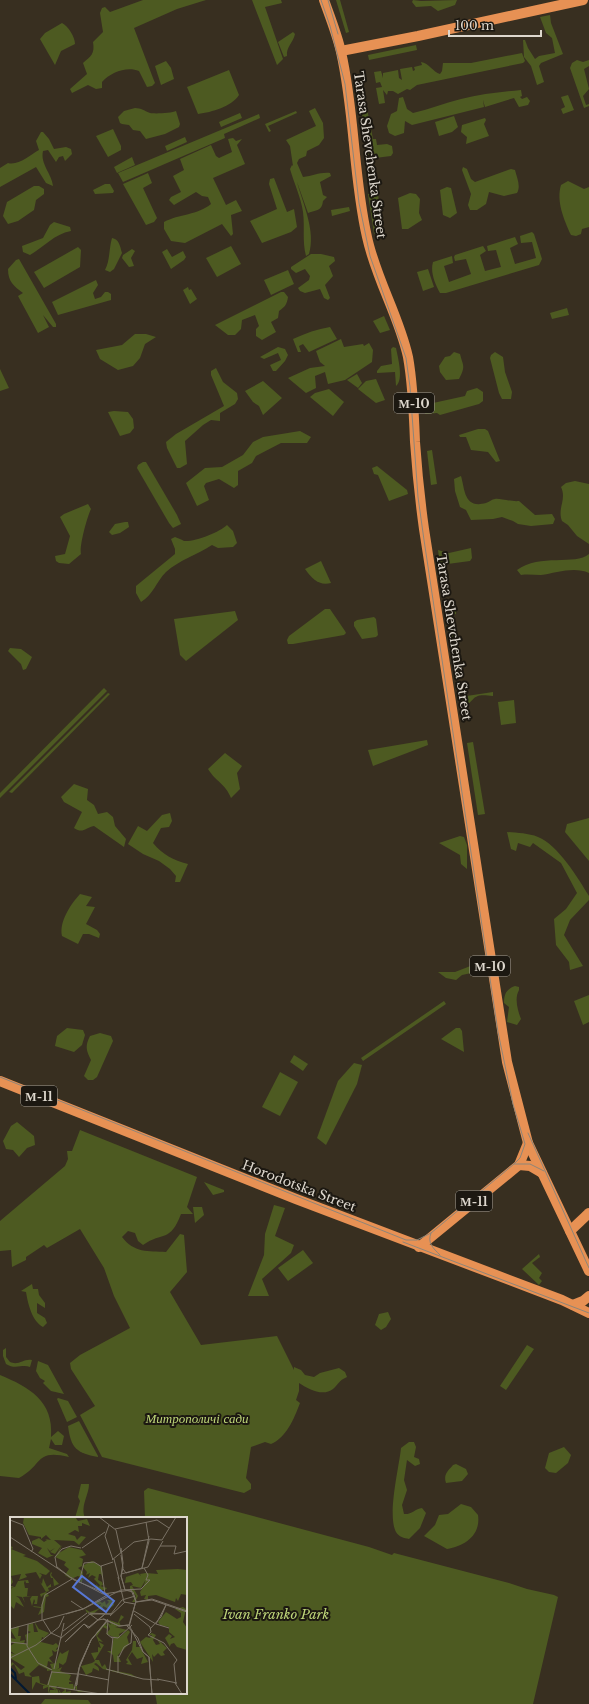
<svg xmlns="http://www.w3.org/2000/svg" width="589" height="1704" font-family="'Libre Baskerville',serif">
  <style>
    .green { fill: #4d5a21 }
    .lines { fill: none; stroke-linecap: round; stroke-linejoin: round }
    .major { stroke: #e79154; stroke-width: 10 }
    .tram { stroke: #8d8579; stroke-width: 1 }
    .labels { text-anchor: middle; dominant-baseline: central; stroke-width: 4; stroke-linejoin: round; paint-order: stroke }
    .shield { fill: #1c1811; stroke: #a39e95; stroke-width: 1 }
    .shield-label { font-size: 12px; font-weight: bold; fill: #ddd7cd }
    .street-label { font-size: 13px; fill: #ddd7cd; stroke: #1c1811 }
    .park-label { font-size: 13px; font-style: italic; fill: #bed679; stroke: #1c1811 }
    .inset-river { fill: none; stroke: #031931; stroke-width: 2 }
    .inset-road { fill: none; stroke: #7a7265; stroke-width: 1 }
    .view { fill: #5777d5; fill-opacity: 0.15; stroke: #5777d5; stroke-width: 2 }
    .inset-edge { fill: none; stroke: #ddd7cd; stroke-width: 2 }
  </style>
  <rect width="100%" height="100%" fill="#382f20"/>
  <g class="green">
    <path d="M 143,0 L 206,0 L 177,9 L 134,28 L 153,78 L 155,83 L 152,86 L 147,87 L 139,71 C 127,66 111,72 102,82 L 102,88 L 96,89 L 88,85 L 72,93 L 70,89 L 87,74 L 83,63 C 91,56 95,54 93,42 L 103,32 L 100,13 L 102,8 L 105,7 L 110,12 Z"/>
    <polygon points="252,0 281,0 282,3 265,7 283,59 277,65"/>
    <polygon points="336,0 340,0 349,32 346,33"/>
    <polygon points="413,0 421,1 457,0 455,5 438,11 431,6 416,7 412,2"/>
    <polygon points="550,15 551,23 563,54 541,63 539,66 544,82 537,85 531,66 524,57 523,40 525,40 528,48 535,59 539,56 555,53 552,38 546,33 540,17"/>
    <path d="M 62,23 C 68,26 75,37 75,44 L 61,51 L 55,65 L 40,39 L 45,33 Z"/>
    <path d="M 293,32 L 295,34 C 293,43 286,47 287,56 L 284,57 L 278,42 Z"/>
    <polygon points="416,45 417,50 369,60 368,55"/>
    <path d="M 522,53 L 525,61 L 523,63 L 417,85 L 410,90 L 407,89 L 398,94 L 393,91 L 388,91 L 387,95 L 383,90 L 385,103 L 379,104 L 376,88 L 382,87 L 380,82 L 376,83 L 374,72 L 381,71 L 383,78 L 383,73 L 398,70 L 399,78 L 402,80 L 400,69 L 412,67 L 413,71 L 415,70 L 414,67 L 422,65 L 421,62 C 429,63 433,72 440,74 L 442,71 L 443,63 L 471,63 Z"/>
    <polygon points="577,60 583,62 589,60 589,66 584,69 589,89 583,96 586,105 589,104 589,106 584,108 570,68 572,63"/>
    <polygon points="166,61 171,68 174,79 161,85 155,66"/>
    <path d="M 229,70 L 239,95 C 231,107 212,112 198,114 L 187,87 Z"/>
    <path d="M 521,90 L 522,96 L 520,97 L 522,99 L 527,97 L 530,101 L 528,105 L 519,107 L 514,98 L 485,107 L 483,100 L 484,107 L 412,125 L 405,121 L 404,133 L 395,136 L 389,133 L 387,126 L 391,114 L 397,111 L 399,98 L 403,97 L 407,109 L 413,113 C 430,109 445,103 461,99 C 481,94 501,92 521,90 Z"/>
    <polygon points="364,93 373,139 376,139 377,145 387,144 392,146 393,153 391,156 367,159 364,141 367,140 358,94"/>
    <polygon points="568,95 574,110 563,114 561,109 565,107 561,97"/>
    <path d="M 135,108 C 141,108 145,111 150,113 C 155,114 172,113 176,111 L 180,124 L 179,127 L 165,134 L 146,139 L 140,131 L 133,130 L 129,125 L 122,124 L 120,123 L 118,117 L 124,111 Z"/>
    <path d="M 315,108 L 323,123 L 324,138 L 319,145 L 307,151 L 306,156 L 299,159 L 297,163 L 303,177 C 313,176 320,172 330,173 L 331,176 L 320,182 L 323,195 L 327,197 L 323,201 C 322,211 316,210 308,213 L 297,182 C 303,204 316,231 309,254 L 306,256 C 302,240 305,228 303,212 C 301,198 294,183 290,169 L 292,165 L 293,166 L 290,146 L 286,140 L 316,126 L 309,111 Z"/>
    <polygon points="296,111 297,113 268,126 271,131 269,132 265,124"/>
    <polygon points="240,113 242,118 221,127 219,122"/>
    <polygon points="259,114 260,118 224,134 225,138 123,182 118,173"/>
    <polygon points="454,116 458,127 452,132 439,136 435,122"/>
    <polygon points="485,118 486,120 484,124 489,136 466,144 467,137 461,132 462,125"/>
    <polygon points="113,129 121,146 121,150 108,157 96,136"/>
    <path d="M 41,132 L 43,132 L 49,139 L 54,149 L 66,147 L 71,149 L 72,154 L 65,161 L 63,156 L 59,157 L 56,162 L 48,150 L 43,151 C 40,164 52,174 53,186 L 46,183 L 36,167 L 0,187 L 0,168 L 8,163 C 18,166 30,155 39,150 L 36,141 Z"/>
    <polygon points="185,137 187,142 167,151 165,146"/>
    <path d="M 233,138 L 236,141 L 242,139 L 237,145 L 245,164 L 213,178 L 226,205 L 236,200 L 242,211 L 231,215 L 233,234 L 231,236 L 222,224 L 185,243 L 171,241 L 164,229 L 164,222 C 179,214 198,215 211,204 L 208,197 L 202,196 L 196,192 L 174,205 L 169,200 L 171,197 L 181,192 L 173,176 L 184,170 L 180,159 L 211,145 L 216,156 L 219,158 L 232,152 L 228,139 Z"/>
    <polygon points="132,157 135,165 117,173 114,167"/>
    <path d="M 463,167 L 467,169 L 471,179 L 475,182 L 511,169 L 515,170 C 517,178 521,186 517,193 L 504,196 L 489,192 L 486,204 L 477,210 L 470,210 L 468,205 L 471,194 L 462,170 Z"/>
    <polygon points="148,173 152,183 143,188 157,218 154,222 146,225 123,184"/>
    <polygon points="274,178 287,212 294,209 297,227 291,232 262,243 250,221 277,209 269,184 270,179"/>
    <path d="M 568,181 L 584,189 L 589,187 L 589,227 L 582,229 L 581,234 L 576,236 L 571,235 C 564,220 556,201 561,185 Z"/>
    <polygon points="105,184 110,184 114,191 113,193 95,194 93,190"/>
    <polygon points="34,186 39,186 44,189 44,194 36,200 34,210 18,221 8,224 3,216 7,202"/>
    <polygon points="447,187 451,188 457,213 450,218 443,215 440,190"/>
    <polygon points="410,193 416,194 420,199 419,213 422,220 408,229 402,229 398,198"/>
    <polygon points="368,194 378,194 383,231 374,234"/>
    <polygon points="349,207 350,211 332,216 331,210"/>
    <path d="M 54,222 L 70,227 L 71,231 C 54,234 44,247 30,255 L 23,252 L 22,246 L 43,238 L 50,225 Z"/>
    <path d="M 532,232 L 534,234 L 542,259 L 539,265 L 446,293 L 440,293 C 435,284 430,272 433,262 L 452,256 L 453,263 L 444,266 L 449,282 L 471,274 L 466,259 L 455,261 L 454,257 L 455,255 L 483,246 L 486,251 L 480,255 L 485,271 L 501,267 L 496,250 L 488,251 L 487,246 L 515,237 L 518,244 L 510,248 L 515,264 L 536,258 L 532,242 L 521,243 L 520,236 Z"/>
    <path d="M 112,238 C 119,239 120,246 122,253 L 114,269 L 110,272 L 105,270 C 110,261 109,248 112,238 Z"/>
    <polygon points="231,246 241,264 217,277 206,258"/>
    <polygon points="78,247 81,250 80,267 44,288 34,272"/>
    <polygon points="132,249 135,251 131,258 134,266 129,267 122,258 123,255"/>
    <polygon points="167,249 172,257 183,251 186,257 184,260 171,269 162,252"/>
    <polygon points="311,254 321,254 334,257 335,261 329,266 333,276 325,285 330,298 328,300 324,298 320,289 305,293 300,291 298,288 309,280 310,276 305,269 296,273 291,269 291,267"/>
    <path d="M 19,259 L 56,324 L 56,327 L 53,327 L 43,315 L 49,327 L 38,333 L 18,296 L 23,293 C 14,286 8,282 8,269 L 16,260 Z"/>
    <polygon points="428,269 434,287 423,291 417,272"/>
    <polygon points="288,270 294,284 271,295 264,280"/>
    <polygon points="96,280 98,285 93,293 95,299 101,297 105,292 108,292 111,294 111,300 58,315 52,302"/>
    <polygon points="188,287 189,290 191,289 197,299 190,304 183,290"/>
    <path d="M 281,292 L 284,292 L 288,297 C 287,304 285,307 279,311 L 278,318 L 271,322 L 276,332 L 262,340 L 256,336 L 256,329 L 259,326 L 255,315 L 242,320 L 241,329 L 235,335 L 228,335 L 215,325 Z"/>
    <polygon points="567,308 569,315 552,319 550,313"/>
    <polygon points="384,316 390,330 380,333 373,321"/>
    <path d="M 330,327 L 337,339 L 309,352 L 303,344 L 299,346 L 301,352 L 298,352 L 293,339 C 306,333 317,329 330,327 Z"/>
    <polygon points="135,334 146,334 156,337 145,344 140,358 133,366 118,370 100,359 96,350 122,345"/>
    <polygon points="341,339 344,347 363,344 364,346 369,343 373,350 372,362 345,380 328,384 325,372 315,376 316,388 306,393 288,378 310,368 325,366 320,362 316,351"/>
    <polygon points="278,347 285,349 288,355 285,361 276,371 273,371 270,365 281,360 278,353 264,359 260,357"/>
    <path d="M 393,347 L 396,348 C 398,358 404,380 396,386 L 395,372 L 377,373 L 377,371 L 381,366 L 392,364 L 391,349 Z"/>
    <path d="M 454,352 L 460,354 C 463,366 466,366 459,379 L 446,380 L 440,372 L 439,366 L 445,357 L 450,356 Z"/>
    <polygon points="495,352 503,357 505,372 512,392 511,399 502,399 499,393 490,358 491,355"/>
    <polygon points="216,368 223,382 237,393 238,399 235,404 220,413 220,421 211,420 203,425 185,441 187,464 180,468 177,468 167,448 166,442 176,434 224,406 211,375 211,371"/>
    <polygon points="0,369 9,388 0,391"/>
    <polygon points="357,374 362,383 358,388 347,380"/>
    <polygon points="376,379 385,400 376,403 358,389 366,381"/>
    <polygon points="263,381 282,398 263,415 259,406 253,402 245,391"/>
    <polygon points="477,388 483,392 483,401 479,404 440,415 437,413 425,414 426,411 431,410 433,403 465,396 467,391"/>
    <polygon points="329,389 344,402 333,416 310,397 315,393"/>
    <polygon points="114,411 128,412 133,419 134,428 130,433 120,436 108,412"/>
    <polygon points="478,429 485,429 488,431 500,461 496,462 488,452 471,450 466,437 460,437 459,435"/>
    <polygon points="300,431 311,437 307,443 281,443 256,456 252,463 238,471 238,485 234,488 219,479 206,483 204,486 209,500 197,506 186,483 205,468 222,467 243,455 253,442 263,437"/>
    <polygon points="432,450 437,484 431,485 427,451"/>
    <polygon points="143,462 146,462 177,515 181,524 173,528 169,523 137,468 138,465"/>
    <polygon points="377,466 407,490 408,494 389,501 378,475 374,474 372,468"/>
    <path d="M 461,476 C 465,490 464,509 486,503 C 489,502 492,499 495,499 C 499,498 512,502 519,501 L 535,515 L 552,514 L 555,519 L 553,524 L 531,526 L 518,524 L 513,521 L 502,517 L 493,519 L 471,520 L 466,510 L 460,507 L 455,491 L 454,479 Z"/>
    <path d="M 575,481 L 589,484 L 589,544 L 577,536 L 568,525 L 562,521 C 557,508 567,500 561,487 L 566,483 Z"/>
    <path d="M 88,504 L 91,509 C 87,517 79,547 81,554 L 69,564 L 59,563 L 56,561 L 55,556 L 65,554 L 70,536 L 60,517 L 64,514 Z"/>
    <polygon points="125,522 128,522 129,527 120,533 112,535 109,532 115,524"/>
    <path d="M 227,525 L 233,531 L 237,543 L 233,547 L 218,548 L 212,545 C 197,555 179,560 166,572 C 156,582 153,595 141,602 L 136,593 L 136,586 L 175,554 L 175,549 L 171,539 L 175,537 C 178,538 182,540 184,541 C 195,542 220,532 227,525 Z"/>
    <polygon points="471,548 472,558 470,561 440,565 438,550 449,553"/>
    <path d="M 589,554 L 589,573 C 574,566 556,573 541,575 C 534,575 528,574 521,575 L 517,570 C 540,553 575,566 589,554 Z"/>
    <path d="M 321,561 L 331,583 C 319,586 312,579 305,569 Z"/>
    <polygon points="449,607 454,608 456,611 456,614 451,615 457,649 452,650 446,608"/>
    <polygon points="325,609 330,609 332,612 345,631 346,633 344,635 293,644 288,644 287,640 289,636"/>
    <polygon points="235,611 238,620 186,661 180,655 174,619"/>
    <polygon points="374,617 376,619 378,635 376,637 362,639 354,626 354,622 357,620"/>
    <polygon points="10,648 21,649 32,657 26,669 23,670 21,664 8,651"/>
    <polygon points="104,688 107,691 0,798 0,793"/>
    <path d="M 493,692 L 493,696 C 468,692 477,703 461,707 L 460,697 Z"/>
    <polygon points="108,693 110,694 12,793 9,792"/>
    <polygon points="514,700 516,723 501,725 498,702"/>
    <polygon points="427,740 428,745 373,766 368,750"/>
    <polygon points="473,742 485,814 478,815 467,743"/>
    <path d="M 225,753 L 242,766 L 237,773 L 240,789 L 231,798 C 225,783 216,782 208,769 Z"/>
    <path d="M 74,784 L 88,789 L 87,800 L 94,805 L 98,814 L 107,812 L 113,817 L 115,826 L 126,839 L 124,847 L 94,826 C 85,828 83,834 74,828 L 82,812 L 64,802 L 61,797 Z"/>
    <path d="M 170,813 L 172,821 L 169,827 L 161,828 L 153,843 C 163,855 173,860 188,864 L 180,882 L 175,882 L 176,876 L 170,869 L 159,861 L 143,854 L 128,844 L 138,826 L 147,831 L 162,815 Z"/>
    <polygon points="589,818 589,861 565,832 567,824"/>
    <path d="M 507,832 C 517,833 528,833 538,837 C 558,845 578,878 589,896 L 589,900 L 570,920 L 564,935 L 583,966 L 570,970 L 569,962 L 556,945 L 554,919 L 566,909 L 577,893 L 561,863 L 533,843 L 530,847 L 518,843 L 516,851 L 511,849 Z"/>
    <polygon points="460,836 464,837 467,845 467,869 461,864 460,855 439,843"/>
    <path d="M 80,894 L 92,897 L 86,906 L 95,907 L 86,924 L 97,930 L 100,934 L 99,938 L 89,934 L 83,934 L 78,944 L 62,936 C 59,922 70,905 80,894 Z"/>
    <polygon points="473,965 478,970 476,972 462,975 456,980 446,978 438,972 455,972"/>
    <path d="M 515,986 L 519,987 L 519,990 C 514,999 518,1011 521,1019 L 517,1025 L 507,1022 L 509,1007 L 504,1003 C 504,993 507,989 515,986 Z"/>
    <polygon points="589,995 589,1022 583,1025 574,1001"/>
    <polygon points="444,1001 446,1004 363,1061 361,1058"/>
    <polygon points="67,1028 83,1030 85,1035 82,1045 74,1052 55,1046 57,1036"/>
    <polygon points="456,1028 460,1028 462,1031 464,1052 441,1039"/>
    <path d="M 100,1033 L 111,1036 L 113,1041 L 97,1077 L 93,1080 L 88,1080 L 84,1076 L 91,1060 C 86,1050 85,1046 90,1036 Z"/>
    <polygon points="294,1055 308,1064 303,1071 290,1062"/>
    <polygon points="354,1063 362,1065 357,1084 326,1145 317,1138 338,1081"/>
    <polygon points="280,1072 298,1082 280,1116 262,1107"/>
    <polygon points="17,1122 34,1136 35,1145 27,1148 19,1157 13,1150 6,1149 3,1141 11,1126"/>
    <path d="M 80,1130 L 197,1177 L 187,1207 L 193,1214 L 181,1214 C 170,1243 163,1231 143,1245 L 138,1241 L 135,1233 L 128,1231 L 122,1237 C 134,1253 148,1251 166,1252 L 180,1234 L 184,1235 L 187,1272 L 170,1292 L 201,1345 L 277,1336 L 294,1370 L 294,1367 L 301,1370 L 305,1375 L 314,1377 L 320,1373 L 339,1368 L 345,1372 L 347,1377 C 338,1381 339,1384 333,1389 C 323,1397 308,1389 299,1383 L 299,1391 L 296,1400 L 300,1403 C 294,1419 286,1438 271,1444 L 265,1442 L 251,1447 L 246,1478 L 251,1484 L 251,1489 L 244,1493 L 102,1457 L 80,1415 L 95,1406 L 71,1369 L 70,1363 L 80,1355 L 130,1328 L 114,1296 L 104,1268 L 80,1229 L 47,1248 L 44,1245 L 26,1257 L 26,1260 L 12,1267 L 11,1250 L 0,1251 L 0,1221 L 65,1166 L 68,1159 L 67,1151 L 72,1151 Z"/>
    <polygon points="204,1182 224,1190 224,1192 213,1195"/>
    <polygon points="274,1205 285,1208 275,1236 294,1245 291,1253 262,1279 269,1296 248,1296 264,1255 265,1234"/>
    <polygon points="193,1207 202,1207 204,1215 195,1223"/>
    <polygon points="303,1250 313,1263 288,1281 278,1268"/>
    <polygon points="539,1254 540,1257 532,1263 542,1273 539,1278 542,1281 539,1285 522,1269"/>
    <path d="M 32,1284 L 33,1289 L 38,1289 L 39,1295 L 45,1303 L 45,1308 L 37,1303 L 37,1313 L 45,1318 L 47,1323 L 43,1327 C 32,1321 28,1304 26,1292 L 21,1291 Z"/>
    <polygon points="388,1312 391,1319 386,1327 381,1330 375,1325 379,1314"/>
    <polygon points="527,1345 534,1349 506,1390 500,1386"/>
    <path d="M 6,1348 L 6,1357 L 10,1362 C 19,1366 24,1358 32,1360 L 30,1367 C 22,1364 15,1370 6,1364 L 3,1356 L 3,1350 Z"/>
    <polygon points="38,1361 48,1365 64,1394 51,1391 43,1383 45,1381 40,1378 36,1371"/>
    <path d="M 0,1375 C 29,1387 54,1401 51,1437 L 58,1431 L 64,1436 L 62,1445 L 55,1445 L 51,1439 L 49,1448 L 67,1454 L 69,1457 C 34,1449 44,1465 19,1478 L 0,1476 Z"/>
    <polygon points="58,1398 68,1401 77,1417 67,1422 57,1399"/>
    <path d="M 79,1421 L 98,1456 L 98,1457 C 76,1453 71,1448 68,1426 Z"/>
    <path d="M 409,1442 L 414,1442 L 416,1447 L 414,1457 L 419,1459 L 420,1464 L 415,1466 L 407,1460 L 404,1480 L 407,1490 L 402,1505 L 404,1514 C 411,1515 415,1509 422,1508 L 426,1513 L 420,1528 L 409,1539 C 404,1538 399,1537 396,1532 C 387,1515 399,1468 401,1448 Z"/>
    <polygon points="564,1447 571,1455 568,1463 556,1473 549,1472 545,1468 549,1453"/>
    <path d="M 456,1464 L 466,1469 L 468,1474 L 462,1481 L 446,1483 C 443,1474 448,1471 453,1465 Z"/>
    <path d="M 81,1484 L 89,1484 C 89,1495 80,1506 85,1518 L 75,1518 L 80,1501 L 78,1497 Z"/>
    <polygon points="148,1488 369,1547 392,1555 394,1553 509,1583 527,1589 554,1595 558,1597 533,1704 157,1704 155,1693 186,1693 186,1518 145,1518 144,1491"/>
    <path d="M 461,1504 L 471,1507 L 478,1515 C 481,1535 465,1546 447,1549 L 424,1536 L 435,1525 L 439,1515 L 448,1514 Z"/>
    <polygon points="45,1699 88,1700 91,1704 41,1704"/>
  </g>
  <g class="lines">
    <g class="major">
      <path d="M 324,0 C 330,17 337,34 341,52 C 355,113 353,176 367,237 C 376,279 399,316 408,357 C 413,385 414,414 415,442 C 417,471 420,500 424,529 L 507,1062 L 528,1143 L 589,1271"/>
      <polyline points="341,51 418,36 583,0"/>
      <polyline points="0,1081 296,1199 562,1300 589,1313"/>
      <polyline points="519,1165 530,1166 542,1173"/>
      <polyline points="570,1231 589,1213"/>
      <polyline points="419,1247 519,1165 528,1143"/>
      <polyline points="573,1305 583,1301 589,1296"/>
    </g>
    <g class="tram">
      <polyline points="328,0 338,34"/>
      <polyline points="0,1077 406,1240 417,1240 431,1233 514,1164 520,1158 525,1144 513,1104 498,1032 424,540 418,497 410,387 406,358 370,256 359,203 345,84 330,26 321,0"/>
      <polyline points="528,1133 589,1268"/>
      <polyline points="514,1164 530,1164 544,1171"/>
      <path d="M 431,1233 C 427,1243 433,1248 440,1255"/>
      <polyline points="403,1242 589,1313"/>
    </g>
  </g>
  <g class="labels">
    <g class="shield">
      <rect x="394" y="393" width="40" height="20" rx="3"/>
      <rect x="470" y="956" width="40" height="20" rx="3"/>
      <rect x="21" y="1086" width="36" height="20" rx="3"/>
      <rect x="456" y="1191" width="36" height="20" rx="3"/>
    </g>
    <g class="shield-label">
      <text x="414" y="403">М-10</text>
      <text x="490" y="966">М-10</text>
      <text x="39" y="1096">М-11</text>
      <text x="474" y="1201">М-11</text>
    </g>
    <g class="street-label">
      <text transform="translate(370 155) rotate(82)">Tarasa Shevchenka Street</text>
      <text transform="translate(454 637) rotate(81)">Tarasa Shevchenka Street</text>
      <text transform="translate(299 1186) rotate(21)">Horodotska Street</text>
    </g>
    <g class="park-label">
      <text x="197" y="1418">Митрополичі сади</text>
      <text x="276" y="1614">Ivan Franko Park</text>
    </g>
  </g>
  <g transform="translate(10 1517)">
    <rect width="177" height="177" fill="#382f20"/>
    <path d="M 14,0 L 65,0 L 68,4 L 77,2 L 80,9 L 72,6 L 72,9 L 68,9 L 69,15 L 65,13 L 58,17 L 65,19 L 67,23 L 71,19 L 76,20 L 69,28 L 64,24 L 44,23 L 51,29 L 45,37 L 40,35 L 45,31 L 40,34 L 37,31 L 41,38 L 44,38 L 37,41 L 28,36 L 32,31 L 22,27 L 22,24 L 29,21 L 34,25 L 37,23 L 35,22 L 41,23 L 36,18 L 31,22 L 31,20 L 19,18 L 13,6 ZM 52,28 L 49,36 L 59,30 L 72,33 L 76,38 L 69,40 L 73,42 L 72,49 L 68,51 L 73,55 L 72,66 L 70,64 L 72,61 L 68,59 L 61,62 L 55,58 L 59,52 L 54,48 L 56,45 L 45,40 ZM 1,29 L 3,31 L 1,32 L 16,38 L 13,39 L 27,44 L 40,54 L 36,58 L 29,56 L 32,58 L 30,62 L 26,55 L 15,57 L 17,60 L 9,63 L 11,57 L 1,59 L 3,65 L 1,68 L 1,69 L 2,69 L 4,70 L 5,70 L 8,64 L 18,63 L 19,66 L 16,66 L 15,63 L 14,66 L 15,71 L 18,71 L 17,79 L 28,79 L 27,87 L 24,87 L 25,84 L 24,82 L 22,89 L 20,82 L 22,79 L 13,80 L 15,86 L 12,80 L 6,79 L 9,81 L 14,90 L 6,85 L 4,92 L 0,88 L 0,72 L 4,70 L 0,71 ZM 82,44 L 92,50 L 93,62 L 91,57 L 89,57 L 88,63 L 92,65 L 93,68 L 90,69 L 97,71 L 95,73 L 87,73 L 86,67 L 89,70 L 90,68 L 84,62 L 86,60 L 82,58 L 78,61 L 80,56 L 76,58 L 77,55 L 72,49 ZM 168,52 L 177,53 L 177,78 L 171,77 L 168,84 L 166,81 L 165,85 L 146,78 L 138,79 L 138,83 L 135,83 L 138,82 L 134,82 L 136,78 L 131,79 L 130,75 L 133,70 L 135,65 L 135,64 L 131,71 L 122,69 L 128,79 L 125,85 L 122,85 L 126,79 L 120,72 L 120,69 L 123,68 L 121,65 L 115,66 L 116,60 L 128,56 L 131,59 L 130,57 L 136,56 L 148,57 L 146,53 ZM 41,55 L 42,56 L 41,58 L 49,67 L 38,71 L 39,74 L 36,75 L 39,79 L 36,80 L 34,95 L 28,98 L 31,91 L 24,90 L 23,89 L 31,90 L 34,77 L 31,80 L 30,77 L 36,75 L 30,65 L 32,67 L 33,61 L 37,70 L 41,67 L 41,70 L 44,69 L 43,61 L 41,61 L 40,58 ZM 89,83 L 92,86 L 95,84 L 96,88 L 99,85 L 97,83 L 102,83 L 104,88 L 99,92 L 93,89 L 92,93 L 89,92 L 81,99 L 80,95 L 77,96 L 75,92 L 80,95 L 88,92 L 91,87 L 87,88 L 86,85 ZM 173,90 L 176,92 L 173,105 L 177,111 L 177,133 L 167,130 L 164,126 L 161,127 L 160,129 L 160,130 L 155,121 L 159,117 L 162,119 L 160,122 L 165,120 L 159,115 L 159,110 L 150,108 L 148,105 L 156,95 L 167,102 L 171,100 L 171,96 L 165,92 ZM 111,98 L 114,100 L 109,105 L 111,109 L 105,110 L 117,113 L 105,119 L 109,117 L 110,120 L 118,113 L 120,115 L 117,120 L 119,127 L 108,138 L 111,145 L 104,145 L 103,138 L 97,134 L 101,134 L 104,120 L 96,117 L 100,112 L 98,107 L 95,108 L 97,109 L 97,112 L 93,110 L 87,119 L 93,125 L 89,124 L 89,125 L 94,128 L 85,143 L 89,143 L 92,150 L 95,147 L 97,152 L 121,157 L 128,161 L 93,152 L 86,146 L 84,147 L 88,150 L 89,152 L 89,154 L 83,151 L 82,155 L 76,158 L 71,149 L 82,146 L 85,144 L 81,136 L 88,135 L 88,130 L 91,131 L 86,118 L 87,115 L 93,108 L 96,105 L 95,107 L 98,106 L 101,108 L 99,103 L 108,106 ZM 24,104 L 29,112 L 39,116 L 34,121 L 32,120 L 31,125 L 43,128 L 46,126 L 49,129 L 46,132 L 46,133 L 48,132 L 49,133 L 45,135 L 42,133 L 43,138 L 39,141 L 43,146 L 38,144 L 37,150 L 42,152 L 40,147 L 46,146 L 50,135 L 52,137 L 59,133 L 56,145 L 53,148 L 49,146 L 49,151 L 46,153 L 52,150 L 50,154 L 61,158 L 59,163 L 62,165 L 59,165 L 59,167 L 63,167 L 64,171 L 67,167 L 67,173 L 78,175 L 68,175 L 66,173 L 66,171 L 64,173 L 56,172 L 56,175 L 61,174 L 60,177 L 50,177 L 48,171 L 51,176 L 55,173 L 47,169 L 45,174 L 47,171 L 49,177 L 39,177 L 40,173 L 45,173 L 40,170 L 38,177 L 38,170 L 33,172 L 33,169 L 35,169 L 26,165 L 22,173 L 22,160 L 15,159 L 14,155 L 9,157 L 4,147 L 0,150 L 2,145 L 11,153 L 15,150 L 0,141 L 0,136 L 5,137 L 0,134 L 0,129 L 6,125 L 0,126 L 0,121 L 6,122 L 0,112 L 9,109 L 8,119 L 11,119 L 10,124 L 15,123 L 14,127 L 17,127 L 15,118 L 21,115 L 18,114 L 18,108 L 23,106 L 24,115 L 28,115 ZM 29,148 L 37,152 L 37,154 L 42,153 L 37,168 L 30,166 L 29,159 L 22,160 L 19,157 ZM 142,116 L 146,118 L 143,123 L 146,128 L 150,127 L 147,122 L 157,131 L 153,135 L 155,138 L 151,139 L 148,136 L 144,140 L 142,137 L 143,145 L 130,125 L 136,120 L 140,121 L 142,118 L 138,118 ZM 123,124 L 126,124 L 126,130 L 130,130 L 138,145 L 131,147 L 133,140 L 127,142 L 122,135 L 118,141 L 122,148 L 120,153 L 122,148 L 116,147 L 118,145 L 116,143 L 122,133 Z" fill="#4d5a21" fill-rule="evenodd"/>
    <path class="inset-river" d="M 0,151 L 5,156 L 6,162M 0,157 L 20,177"/>
    <path class="inset-road" d="M 89,0 L 106,13 L 111,36M 0,3 L 13,8 L 23,32 L 21,35M 99,8 L 95,19 L 103,43M 105,12 L 147,3 L 159,11M 0,20 L 47,51M 152,23 L 166,0M 150,29 L 166,29 L 164,37 L 177,34M 71,31 L 61,29 L 52,32 L 45,40 L 47,51 L 64,63 L 98,77M 72,31 L 95,15M 111,31 L 113,46 L 111,59 L 115,73M 111,38 L 113,51 L 111,59 L 115,73 L 123,75 L 126,84M 104,42 L 109,62M 102,43 L 124,25 L 141,22 L 152,23M 91,49 L 103,45M 91,49 L 95,77M 47,50 L 60,60 L 93,77 L 121,73 L 126,85M 132,51 L 139,24 L 136,5M 113,52 L 116,56 L 132,51 L 139,19M 111,57 L 138,50 L 153,24M 108,60 L 114,85 L 125,87M 69,65 L 74,46 L 84,45 L 92,50M 35,78 L 62,62M 61,84 L 73,92M 126,85 L 142,82 L 177,94M 126,85 L 142,83 L 177,95M 156,88 L 146,107 L 159,111M 124,94 L 146,107M 78,96 L 101,97M 56,97 L 73,92 L 99,77M 80,97 L 88,103 L 94,102 L 109,109 L 119,108M 80,97 L 101,97 L 112,83 L 125,79M 95,97 L 79,111 L 78,111 L 74,107 L 55,125 L 74,107 L 79,110 ZM 124,97 L 140,110 L 141,115 L 138,118 L 154,126 L 167,143M 100,99 L 115,85M 93,102 L 109,109 L 119,108M 32,103 L 32,88 L 35,78M 33,103 L 41,116 L 52,121M 98,103 L 97,117 L 102,121M 98,103 L 81,123 L 69,151 L 67,168 L 66,169 L 69,152 L 72,144 L 81,123 ZM 18,107 L 17,129 L 28,146 L 42,153M 119,108 L 126,84M 117,109 L 128,121 L 133,135 L 139,140 L 142,177M 119,110 L 126,84M 120,110 L 133,135 L 139,140 L 142,177M 0,112 L 73,92 L 111,73 L 131,72 L 140,63 L 136,63 L 138,58 L 134,51M 140,112 L 151,100 L 156,88M 53,114 L 77,96M 101,120 L 108,121 L 122,108M 51,121 L 80,97M 0,125 L 17,127M 109,140 L 114,130 L 121,126 L 122,113M 0,141 L 26,128 L 49,110 L 54,99M 44,152 L 54,106M 96,152 L 133,162 L 149,163M 42,155 L 67,157M 108,156 L 108,139M 69,157 L 99,163M 147,162 L 167,166M 165,166 L 172,177M 166,167 L 164,147 L 167,143M 38,168 L 42,154M 39,169 L 91,177M 64,173 L 70,147 L 81,123 L 98,102M 97,177 L 103,120"/>
    <path class="view" d="M 72,59 L 104,84 L 96,95 L 63,70 Z"/>
    <rect width="177" height="177" class="inset-edge"/>
  </g>
  <path d="M449 30v6h92v-6" fill="none" stroke="#ddd7cd" stroke-width="2"/>
  <text x="455" y="30" font-size="12" fill="#ddd7cd" stroke="#1c1811" stroke-width="3" paint-order="stroke">100 m</text>
</svg>
